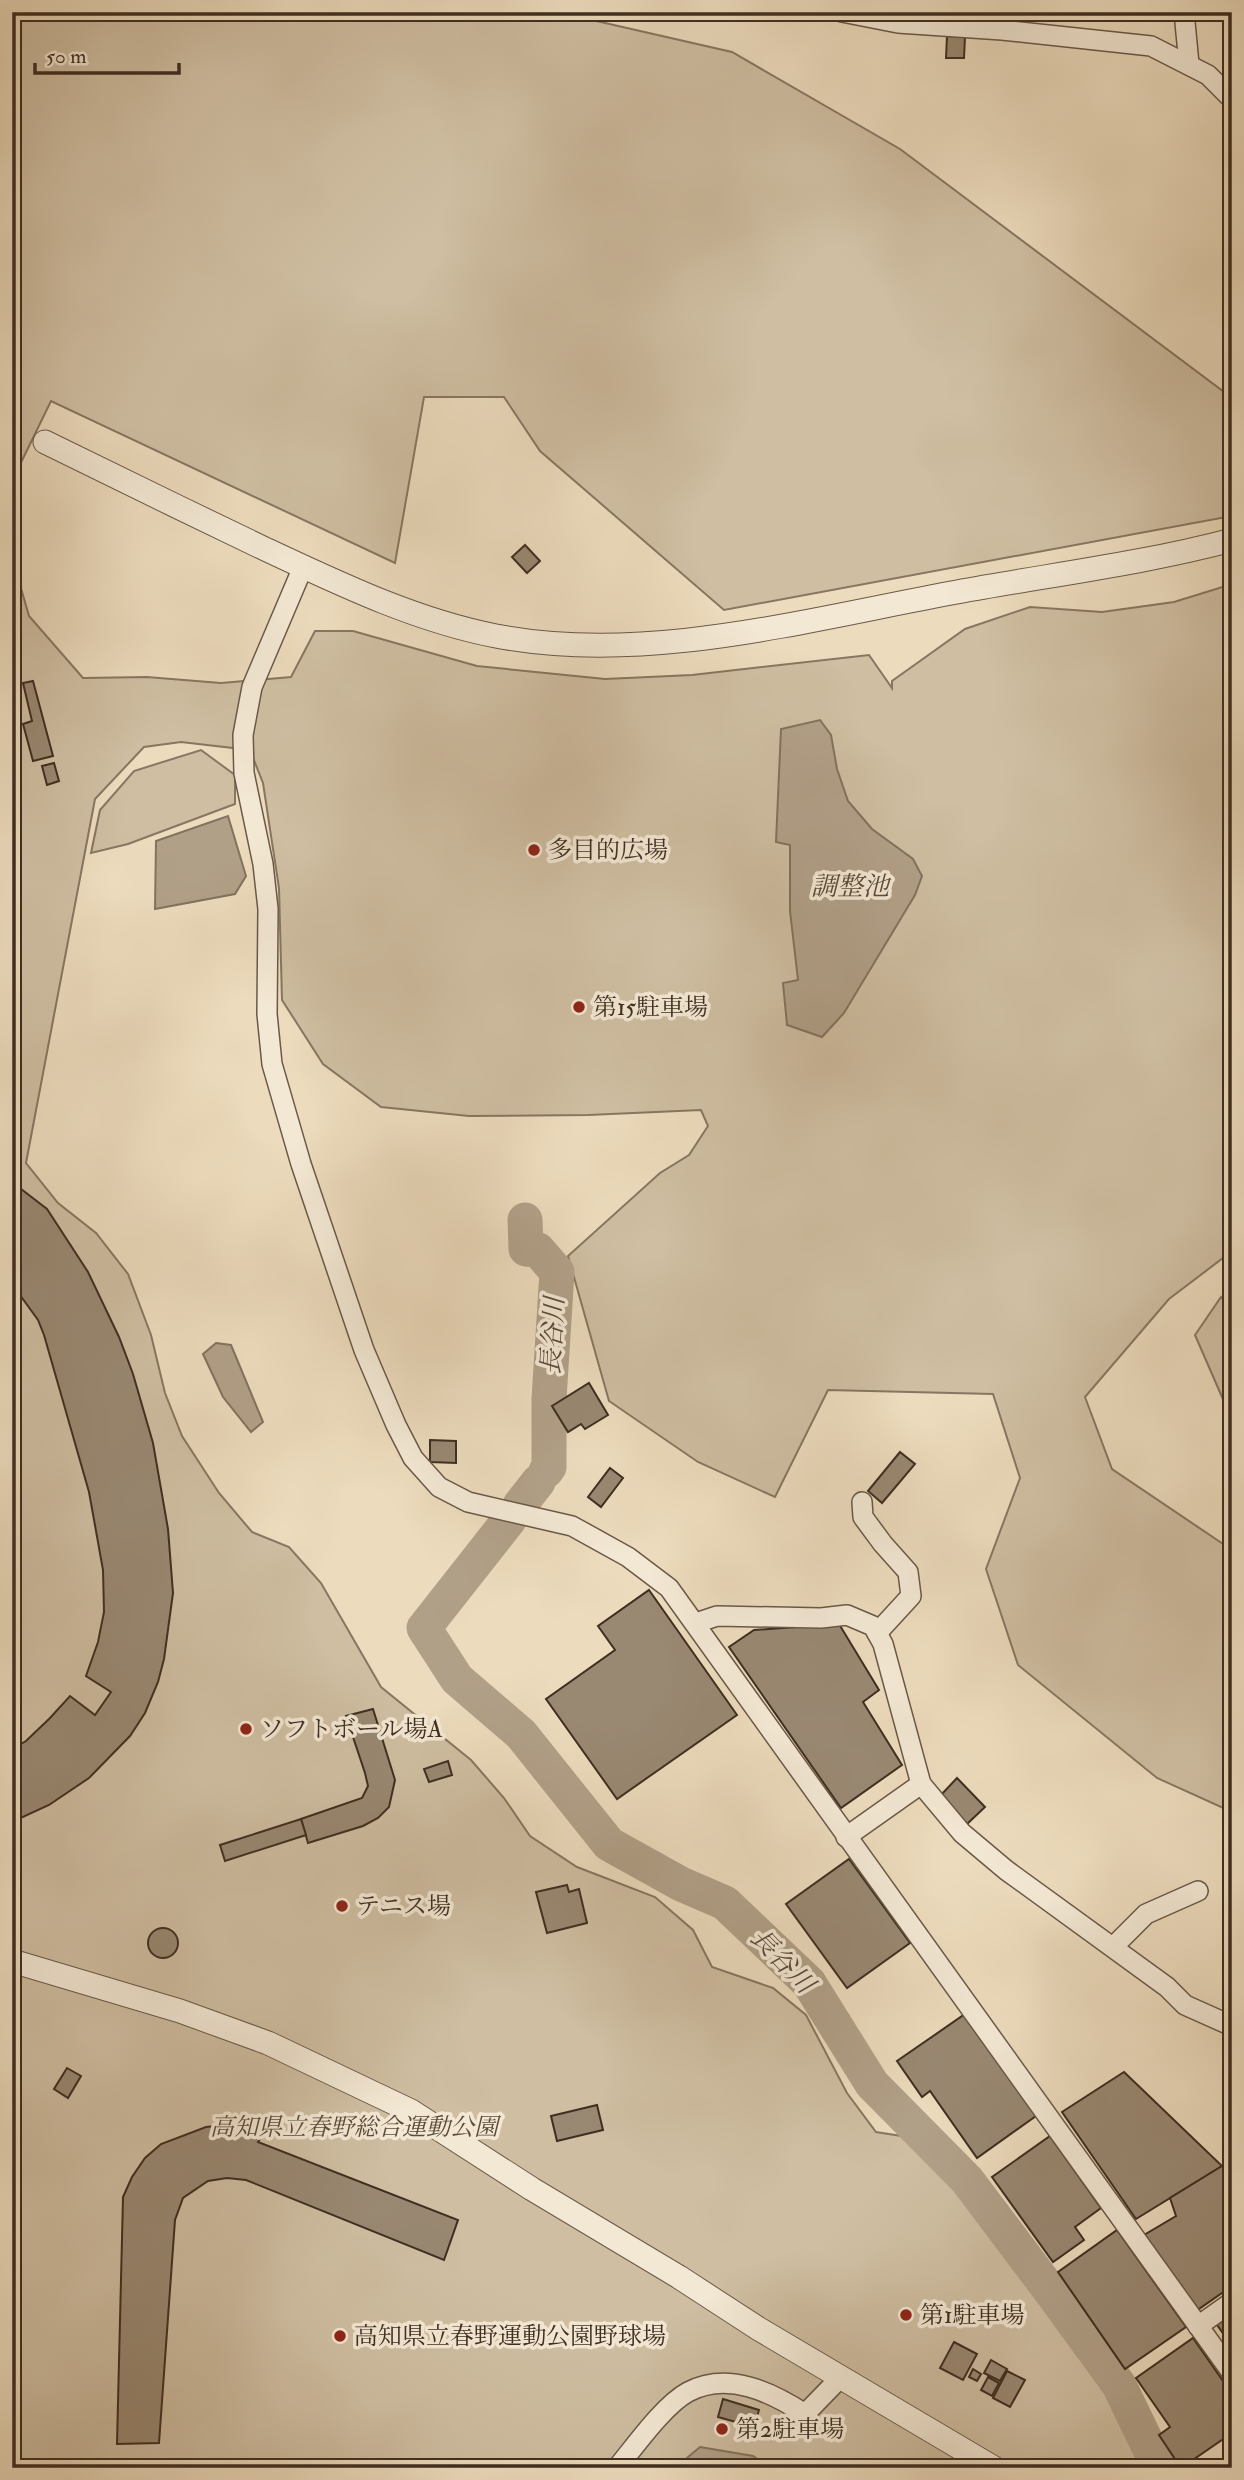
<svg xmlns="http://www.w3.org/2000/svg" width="1244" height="2480" font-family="'IM FELL Double Pica','Noto Serif JP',serif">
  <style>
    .green { fill: #cfbea2; stroke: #877662; stroke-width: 2 }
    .water { fill: #b1a088; stroke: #83725f; stroke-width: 2 }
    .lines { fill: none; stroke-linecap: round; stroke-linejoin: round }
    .river { stroke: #b1a088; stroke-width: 35 }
    .building { fill: #998872; stroke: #3f2e21; stroke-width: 2 }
    .minor-casing { stroke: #6a5948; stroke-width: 22 }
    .tertiary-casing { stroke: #6a5948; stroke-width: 25 }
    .minor { stroke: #f3e8d4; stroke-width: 19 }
    .tertiary { stroke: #f3e8d4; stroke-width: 23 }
    .poi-dot { fill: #8f2418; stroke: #f3e8d4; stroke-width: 2.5 }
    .labels { text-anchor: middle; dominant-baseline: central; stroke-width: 7; stroke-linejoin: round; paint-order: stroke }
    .poi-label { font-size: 24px; fill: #3f2e21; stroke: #f3e8d4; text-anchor: start }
    .park-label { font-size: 24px; font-style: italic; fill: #5c4b3b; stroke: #f3e8d4 }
    .water-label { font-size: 26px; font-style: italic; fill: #5c4a3b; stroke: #f3e8d4 }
  </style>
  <rect width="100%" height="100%" fill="#ecdbbd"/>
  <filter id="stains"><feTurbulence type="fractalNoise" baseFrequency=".00286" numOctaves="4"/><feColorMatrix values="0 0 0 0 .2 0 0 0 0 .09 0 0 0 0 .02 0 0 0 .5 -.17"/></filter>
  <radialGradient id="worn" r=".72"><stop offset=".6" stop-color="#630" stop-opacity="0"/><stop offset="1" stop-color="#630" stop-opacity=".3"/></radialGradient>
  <g class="green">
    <polygon points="12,12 557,12 732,52 900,149 1224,392 1232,406 1232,516 724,610 540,451 504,397 424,397 395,563 51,401 12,481"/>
    <polygon points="12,557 29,616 83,678 147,677 221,683 291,677 315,631 353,631 477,666 605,679 692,675 869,655 892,688 892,681 965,629 1030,607 1102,612 1174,602 1232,584 1232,1262 1223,1258 1169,1299 1085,1397 1112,1469 1232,1550 1232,1812 1157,1778 1018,1665 986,1569 1020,1478 993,1394 828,1390 775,1497 698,1462 609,1401 568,1256 660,1173 689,1155 708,1126 701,1110 588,1115 469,1116 381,1107 323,1064 282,1000 279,888 263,783 250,750 181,742 144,747 95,799 26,1163 58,1203 96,1233 128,1274 151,1335 165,1393 182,1436 219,1493 252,1532 289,1547 321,1583 381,1687 471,1760 504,1798 530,1836 577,1867 655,1897 693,1930 712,1967 773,1988 806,2015 847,2093 876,2132 927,2140 1111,2391 1148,2468 12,2468"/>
    <polygon points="201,750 235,775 235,804 128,844 91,853 100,810 134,771"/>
    <polygon points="1221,1297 1232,1311 1232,1420 1195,1335"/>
  </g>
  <g class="water">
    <polygon points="820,720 831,735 837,769 848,801 872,829 913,859 922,876 915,895 844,1013 822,1037 787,1025 783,983 798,980 790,911 790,845 776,842 781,729"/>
    <polygon points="228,816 246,876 235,894 155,909 156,841"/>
    <polygon points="216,1343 231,1345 263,1422 251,1432 223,1397 203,1354"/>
    <polygon points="700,2447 753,2456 771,2468 675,2468"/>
  </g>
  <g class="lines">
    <g class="river">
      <polyline points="525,1220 526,1249 538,1250 557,1272 549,1399 549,1467 546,1471"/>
      <polyline points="520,1505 538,1482"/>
      <polyline points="509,1520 424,1628 457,1679 521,1734 609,1844 681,1884 725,1903 809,1983 872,2084 967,2180 1052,2293 1119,2385 1159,2468"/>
    </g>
  </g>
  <g class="building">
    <polygon points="947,36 965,37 964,58 946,58"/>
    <polygon points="525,545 540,561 527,573 512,557"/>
    <polygon points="33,681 53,756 33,761 23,724 32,721 23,683"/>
    <polygon points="54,763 59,781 47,785 42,766"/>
    <polygon points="12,1182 47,1209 88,1272 119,1337 133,1374 153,1443 168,1529 173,1593 164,1659 158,1682 145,1713 130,1736 89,1778 49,1805 12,1822 12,1749 26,1741 50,1718 70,1696 95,1715 111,1692 86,1676 98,1642 104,1612 103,1570 89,1492 44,1335 38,1320 12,1284"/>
    <polygon points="589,1383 608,1415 585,1429 581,1424 568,1432 552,1406"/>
    <polygon points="430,1440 456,1441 456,1463 430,1462"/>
    <polygon points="900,1452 915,1464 882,1503 868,1491"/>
    <polygon points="610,1468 623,1478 601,1507 588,1497"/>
    <polygon points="649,1590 737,1715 617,1799 546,1699 615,1650 598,1626"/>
    <polygon points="839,1624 879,1690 863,1702 902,1765 841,1808 729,1647 754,1630"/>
    <polygon points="373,1709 395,1780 389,1807 378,1818 363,1826 308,1843 301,1819 362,1798 368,1786 365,1773 346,1716"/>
    <polygon points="448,1761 452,1775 429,1782 424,1769"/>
    <polygon points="957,1778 985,1807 967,1824 940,1796"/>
    <polygon points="301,1819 306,1835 225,1861 220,1845"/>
    <polygon points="849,1859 910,1943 847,1988 786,1904"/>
    <polygon points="567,1885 569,1892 579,1889 587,1923 547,1933 536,1892"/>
    <circle cx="163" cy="1943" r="15"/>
    <polygon points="965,2014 1036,2116 977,2158 930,2091 922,2097 897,2061"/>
    <polygon points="67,2068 81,2076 68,2098 54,2089"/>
    <polygon points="1124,2072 1222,2166 1136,2219 1062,2112"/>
    <polygon points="597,2105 603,2130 557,2141 551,2116"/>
    <polygon points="226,2125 265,2131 258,2142 458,2220 444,2260 246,2180 227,2178 208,2181 183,2198 175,2220 159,2443 117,2444 123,2197 132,2177 145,2158 161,2144 206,2127"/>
    <polygon points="1050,2136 1101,2208 1075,2227 1084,2240 1053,2262 992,2177"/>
    <polygon points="1222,2166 1232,2170 1232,2286 1196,2311 1144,2235 1176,2216 1170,2198"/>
    <polygon points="1117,2230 1186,2327 1125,2369 1058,2272"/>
    <polygon points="1232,2311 1232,2346 1215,2322"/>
    <polygon points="1193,2338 1232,2394 1232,2433 1181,2468 1159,2435 1170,2427 1136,2378"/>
    <polygon points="954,2342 977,2354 963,2380 940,2368"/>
    <polygon points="991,2360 1007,2369 1000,2381 984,2373"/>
    <polygon points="973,2369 981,2374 977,2381 969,2377"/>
    <polygon points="1007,2371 1025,2380 1010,2407 993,2398"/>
    <polygon points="988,2377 999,2383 992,2396 981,2390"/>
    <polygon points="723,2399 759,2410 754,2427 718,2417"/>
  </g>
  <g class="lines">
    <g class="minor-casing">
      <g id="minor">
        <polyline points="842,12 898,23 1002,30 1151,46 1208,75 1232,99"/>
        <polyline points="1184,12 1189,64"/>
        <polyline points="303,567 252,687 243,735 244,773 263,864 268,909 267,1014 272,1064 301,1164 364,1350 396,1425 413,1458 439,1487 468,1502 572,1526 628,1557 669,1588 1232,2373"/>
        <polyline points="862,1502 863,1517 883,1544 908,1572 911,1596 877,1633"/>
        <polyline points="696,1623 717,1616 821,1618 847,1615 873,1626 883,1644 921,1784 962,1833 1006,1870 1167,1987 1185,2005 1232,2026"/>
        <polyline points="846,1837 921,1784"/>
        <polyline points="1113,1947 1146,1914 1198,1891"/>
        <polyline points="1198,2326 1232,2302"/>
        <path d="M 617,2468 C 635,2446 664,2405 688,2392 C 728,2371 771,2392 805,2414 L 840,2378"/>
      </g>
    </g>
    <g class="tertiary-casing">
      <g id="tertiary">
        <path d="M 45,442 C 118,478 190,513 263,548 C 338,583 414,620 496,636 C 646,665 809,619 957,592 C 1049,575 1141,564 1232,540"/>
        <polyline points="12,1961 180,2011 268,2043 411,2111 532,2189 679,2277 759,2329 994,2468"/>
      </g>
    </g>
    <use href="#minor" class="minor"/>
    <use href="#tertiary" class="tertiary"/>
  </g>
  <g class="poi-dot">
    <circle cx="534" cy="850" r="7"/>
    <circle cx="579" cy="1007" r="7"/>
    <circle cx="246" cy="1729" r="7"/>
    <circle cx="342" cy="1906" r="7"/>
    <circle cx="906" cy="2315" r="7"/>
    <circle cx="340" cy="2336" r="7"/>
    <circle cx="722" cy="2429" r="7"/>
  </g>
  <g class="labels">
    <g class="poi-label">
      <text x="548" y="850">多目的広場</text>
      <text x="593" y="1007">第15駐車場</text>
      <text x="260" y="1729">ソフトボール場A</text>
      <text x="356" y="1906">テニス場</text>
      <text x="920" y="2315">第1駐車場</text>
      <text x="354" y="2336">高知県立春野運動公園野球場</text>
      <text x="736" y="2429">第2駐車場</text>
    </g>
    <g class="park-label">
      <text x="354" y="2127">高知県立春野総合運動公園</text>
    </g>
    <g class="water-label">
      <text x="850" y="887">調整池</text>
      <text transform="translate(553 1336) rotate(-87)">長谷川</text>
      <text transform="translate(782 1961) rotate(46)">長谷川</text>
    </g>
  </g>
  <rect width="1244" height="2480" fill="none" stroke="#ecdbbd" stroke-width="42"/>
  <rect x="14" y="14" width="1216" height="2452" fill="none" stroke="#3f2e21" stroke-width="3.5"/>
  <rect x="21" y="21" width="1202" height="2438" fill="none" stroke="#3f2e21" stroke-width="2"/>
  <path d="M35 63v10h144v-10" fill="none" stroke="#3f2e21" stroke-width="3.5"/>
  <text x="46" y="63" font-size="21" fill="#3f2e21" stroke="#f3e8d4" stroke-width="5" paint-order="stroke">50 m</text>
  <rect width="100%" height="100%" filter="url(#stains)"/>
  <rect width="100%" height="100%" fill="url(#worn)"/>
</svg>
